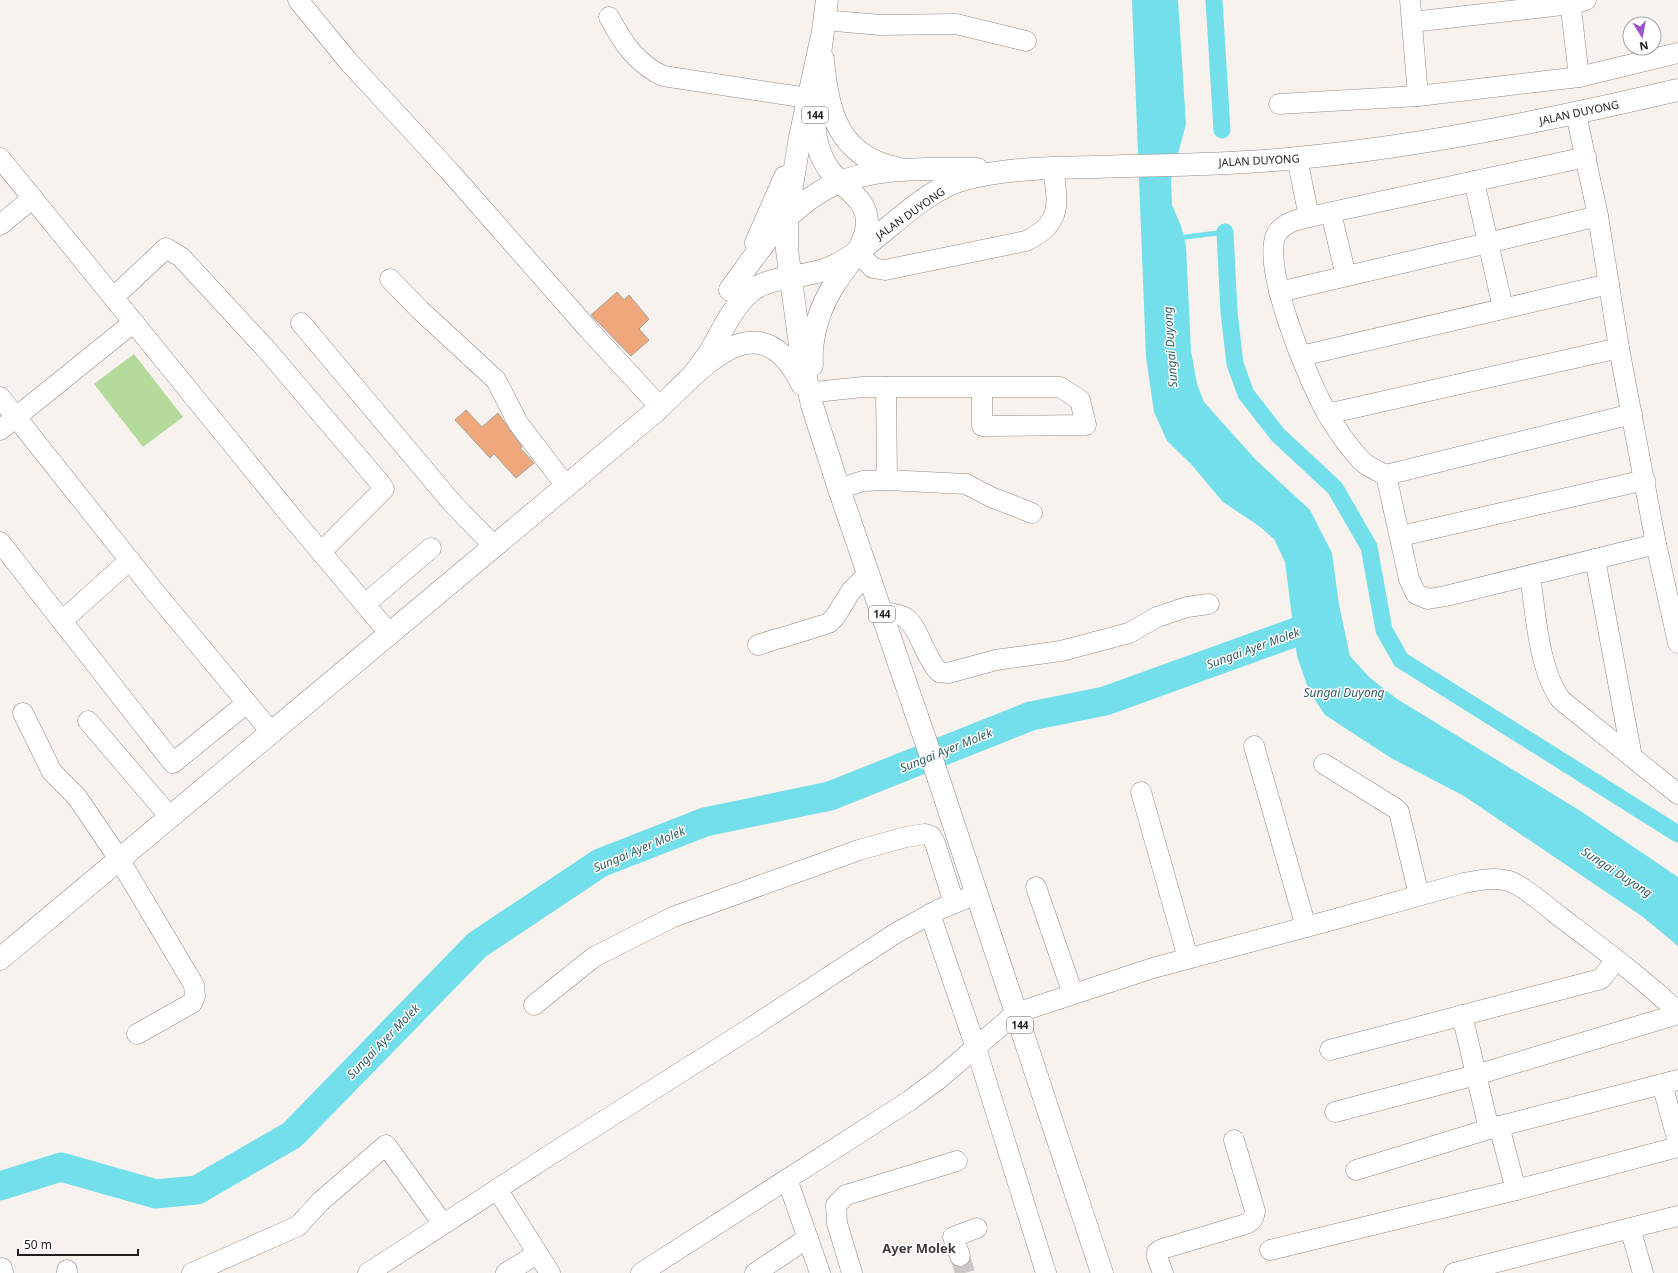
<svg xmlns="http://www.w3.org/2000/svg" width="1678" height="1273" font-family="'Noto Sans',sans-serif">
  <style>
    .green { fill: #b4db9b }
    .water { fill: #72dfea }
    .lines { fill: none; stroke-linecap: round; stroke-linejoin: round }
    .stream { stroke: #72dfea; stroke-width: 5 }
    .canal { stroke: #72dfea; stroke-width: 17 }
    .river { stroke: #72dfea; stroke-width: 29 }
    .building { fill: #eea87c; stroke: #a5a09d }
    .minor-tunnel { stroke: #cdc8c5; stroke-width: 20; stroke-dasharray: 20 10; stroke-linecap: butt }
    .minor-casing { stroke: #8f8a87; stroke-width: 21 }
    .major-casing { stroke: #8f8a87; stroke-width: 23 }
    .minor { stroke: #fff; stroke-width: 20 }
    .major { stroke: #fff; stroke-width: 22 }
    .labels { text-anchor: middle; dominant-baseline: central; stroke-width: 3; stroke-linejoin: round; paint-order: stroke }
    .shield { fill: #fff; stroke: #636261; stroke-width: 1 }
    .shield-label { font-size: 10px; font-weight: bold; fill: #201e1d }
    .street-label { font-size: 11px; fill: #201e1d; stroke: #fff }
    .water-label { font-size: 12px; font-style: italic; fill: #305f64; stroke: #fff }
    .quarter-label { font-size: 13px; font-weight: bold; fill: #403c3a; stroke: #fff }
  </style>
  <rect width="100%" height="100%" fill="#f8f2ef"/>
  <polygon class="green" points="134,354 183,417 143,447 94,384"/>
  <polygon class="water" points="1132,0 1178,0 1186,124 1171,180 1172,205 1181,226 1186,246 1191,351 1197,384 1204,402 1255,459 1310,510 1332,553 1339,605 1350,656 1369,677 1397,699 1579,810 1678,877 1678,946 1643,917 1464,796 1391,758 1325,715 1309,691 1297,656 1285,562 1274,539 1259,526 1223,502 1191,464 1167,441 1154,412 1146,357"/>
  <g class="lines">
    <polyline class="stream" points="1178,238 1225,232"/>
    <g class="canal">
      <polyline points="1214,0 1222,130"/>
      <polyline points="1225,232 1229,312 1235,364 1246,394 1278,435 1335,488 1369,547 1384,630 1401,660 1678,834"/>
    </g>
    <polyline class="river" points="0,1186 61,1167 156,1194 197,1190 292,1135 477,945 600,863 705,822 830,796 1031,716 1105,701 1321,623"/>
  </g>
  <g class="building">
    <polygon points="617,292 624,300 629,295 649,319 639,329 649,340 631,356 591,315"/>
    <polygon points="466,410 482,427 498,413 522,447 520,448 534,463 516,478 494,454 490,458 455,420"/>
  </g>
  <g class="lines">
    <polyline class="minor-tunnel" points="960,1256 965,1273"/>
    <g class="minor-casing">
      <g id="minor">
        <polyline points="298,0 348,61 451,173 589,330 660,407"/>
        <polyline points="1410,0 1418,96"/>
        <polyline points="1570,0 1579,77"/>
        <path d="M 609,17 C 623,43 636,63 663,76 L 808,98"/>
        <polyline points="824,20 880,25 956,24 1026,41"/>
        <polyline points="1412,22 1571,4 1586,0"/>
        <polyline points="1279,104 1418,96 1579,77 1678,53"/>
        <polyline points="1576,114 1598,216 1619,348 1656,544 1678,643"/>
        <polyline points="0,158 294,520 389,633"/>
        <path d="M 1297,158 L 1309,217 C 1297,220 1285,222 1277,233 C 1259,264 1310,385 1328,415 C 1336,429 1347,444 1358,457 C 1365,466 1376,470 1386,475 L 1409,579 L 1416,594 L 1428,599 L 1446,596 L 1656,544"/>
        <polyline points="1474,181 1503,308"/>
        <polyline points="1331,213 1346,276"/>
        <polyline points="1309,217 1586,157"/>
        <polyline points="0,225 33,198"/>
        <path d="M 856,251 L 873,268 L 885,270 L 1026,241 C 1063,223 1058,204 1053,168"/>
        <polyline points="390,279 420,310 496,380 518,423 566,486"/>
        <polyline points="1279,292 1488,243 1598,216"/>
        <polyline points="114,297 166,248 181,257 266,349 380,483 384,489 321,552"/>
        <polyline points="301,323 453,504 494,546"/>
        <polyline points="1301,356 1609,284"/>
        <polyline points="886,387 887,480"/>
        <polyline points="815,392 863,387 982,387 982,426 1086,425 1080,400 1060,387 982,387"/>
        <polyline points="0,397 154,591 271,732"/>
        <polyline points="1327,414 1619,348"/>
        <polyline points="0,430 134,322"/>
        <polyline points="1386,475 1632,414"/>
        <polyline points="839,489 863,481 887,480 966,484 991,497 1032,513"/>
        <polyline points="1401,536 1645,480"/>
        <polyline points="0,542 173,763 247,703"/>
        <polyline points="1595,559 1632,757"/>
        <path d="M 1530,576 C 1536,614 1538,668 1561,700 L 1678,794"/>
        <polyline points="365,604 431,548"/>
        <path d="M 881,612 C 888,613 900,614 906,618 C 919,628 925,658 939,672 L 948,673 L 996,660 L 1061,651 L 1129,633 L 1157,617 L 1187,607 L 1209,604"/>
        <polyline points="62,621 130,560"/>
        <polyline points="829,623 835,617 851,591 868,574"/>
        <polyline points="781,638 823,625"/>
        <polyline points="758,645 776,639"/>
        <polyline points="23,713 52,772 77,797 119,859 194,985 195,996 192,1003 137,1034"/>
        <polyline points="88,721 170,817"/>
        <polyline points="1254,746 1306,927"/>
        <polyline points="1324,764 1395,808 1399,812 1419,895"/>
        <polyline points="1141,792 1188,958"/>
        <polyline points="1036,887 1073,994"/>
        <polyline points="930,914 976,1048 1046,1273"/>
        <polyline points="534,1005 594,957 673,917 859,850 906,837 925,834 931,836 935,843 954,903"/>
        <polyline points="1462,1015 1489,1129"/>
        <polyline points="1330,1050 1601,979 1616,960"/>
        <polyline points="1662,1084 1678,1142"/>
        <polyline points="1335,1112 1476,1075 1678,1014"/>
        <polyline points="1499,1126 1516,1190"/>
        <polyline points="1356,1170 1489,1129 1678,1080"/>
        <polyline points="787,1179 820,1273"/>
        <polyline points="497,1189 550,1273"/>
        <polyline points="1630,1228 1643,1273"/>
        <polyline points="1270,1250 1516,1190 1678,1147"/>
        <polyline points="960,1256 953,1237 977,1228"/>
        <polyline points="2,1268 3,1273"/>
        <polyline points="67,1270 67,1273"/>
        <polyline points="192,1273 298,1226 320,1202 386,1145 443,1224"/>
        <polyline points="368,1273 553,1153 749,1029 896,933 940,909 977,894"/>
        <polyline points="506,1273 537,1254"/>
        <path d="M 641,1273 L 909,1101 L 940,1078 L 1016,1013 L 1153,968 L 1332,920 L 1464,883 C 1479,880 1494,877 1509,881 C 1522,885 1548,907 1559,916 C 1600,947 1641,977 1678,1012"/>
        <polyline points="755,1273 808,1238"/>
        <polyline points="852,1273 837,1223 836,1205 846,1195 957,1161"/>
        <path d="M 1163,1273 L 1157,1257 L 1157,1252 L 1162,1249 L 1246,1224 C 1252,1221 1254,1218 1255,1211 L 1234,1140"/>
        <polyline points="1454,1273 1678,1216"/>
      </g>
    </g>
    <g class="major-casing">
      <g id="major">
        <polyline points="821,40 800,137 787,217 787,250 802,360 812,405 839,489 938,777 1102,1273"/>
        <polyline points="820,54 827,0"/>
        <path d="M 823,59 C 827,110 838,157 897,168"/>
        <polyline points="756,243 785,177"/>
        <path d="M 730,290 C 756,254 781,215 820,192 C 863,165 928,169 977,169"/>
        <path d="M 812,365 C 810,336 820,306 836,282 C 848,264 866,245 867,223 C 868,199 843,188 831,172 C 816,153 813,131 815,108"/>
        <path d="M 692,376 C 698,369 703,362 708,355 C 721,334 731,309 750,292 C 771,274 809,279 836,265 C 878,244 920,190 965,179 C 1005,168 1052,168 1093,167 C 1161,165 1230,165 1297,158 C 1425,146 1553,119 1678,90"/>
        <path d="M 0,959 L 656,411 C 701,369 758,296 802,384"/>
      </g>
    </g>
    <use href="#minor" class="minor"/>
    <use href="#major" class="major"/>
  </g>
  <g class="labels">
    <g class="shield">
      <rect x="802" y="107" width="26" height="16" rx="3"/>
      <rect x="869" y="606" width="26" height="16" rx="3"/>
      <rect x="1007" y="1017" width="26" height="16" rx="3"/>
    </g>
    <g class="shield-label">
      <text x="815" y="115">144</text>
      <text x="882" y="614">144</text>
      <text x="1020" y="1025">144</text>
    </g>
    <g class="street-label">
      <text transform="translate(1579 112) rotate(-12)">JALAN DUYONG</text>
      <text transform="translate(1259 160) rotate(-3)">JALAN DUYONG</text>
      <text transform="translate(910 213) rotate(-35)">JALAN DUYONG</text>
    </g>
    <g class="water-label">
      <text transform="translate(1170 347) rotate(-94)">Sungai Duyong</text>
      <text transform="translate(1253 648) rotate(-20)">Sungai Ayer Molek</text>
      <text x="1344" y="692">Sungai Duyong</text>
      <text transform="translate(946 750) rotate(-22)">Sungai Ayer Molek</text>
      <text transform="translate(639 849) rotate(-23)">Sungai Ayer Molek</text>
      <text transform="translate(1617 872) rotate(33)">Sungai Duyong</text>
      <text transform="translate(383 1041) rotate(-46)">Sungai Ayer Molek</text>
    </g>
    <g class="quarter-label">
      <text x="919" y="1248">Ayer Molek</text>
    </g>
  </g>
  <g transform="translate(1642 36) rotate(169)"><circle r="19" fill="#ffffff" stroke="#a6a5a5"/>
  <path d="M0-3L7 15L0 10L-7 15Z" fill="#9a55ca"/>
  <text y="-6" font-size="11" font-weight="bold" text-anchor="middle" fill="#201e1d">N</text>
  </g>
  <path d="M18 1249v6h120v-6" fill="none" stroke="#201e1d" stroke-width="2"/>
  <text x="24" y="1249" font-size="12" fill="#201e1d" stroke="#ffffff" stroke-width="3" paint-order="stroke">50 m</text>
</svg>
